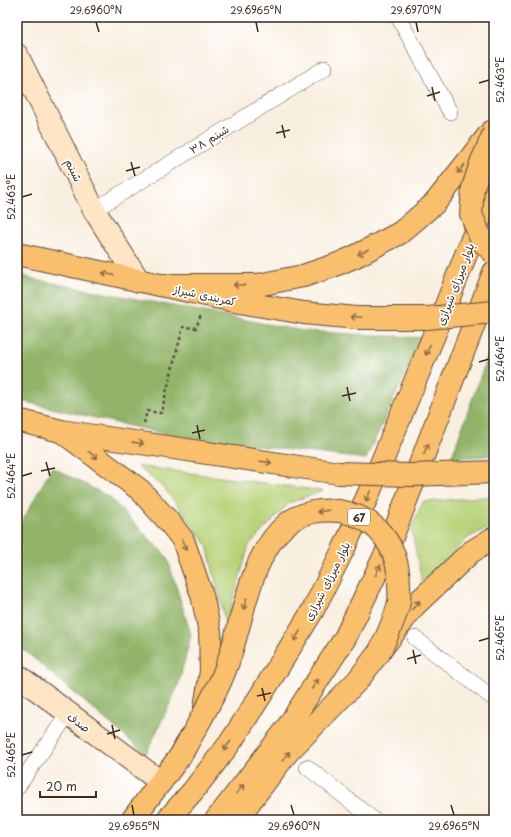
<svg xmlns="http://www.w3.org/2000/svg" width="511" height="837" font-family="'Playpen Sans','Playpen Sans Arabic',sans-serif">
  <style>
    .green { fill: #b7d278; stroke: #797e4b }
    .forest { fill: #91b468; stroke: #666f43 }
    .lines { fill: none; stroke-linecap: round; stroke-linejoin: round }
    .street-casing { stroke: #58483b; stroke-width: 16 }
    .secondary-casing { stroke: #58483b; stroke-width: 24 }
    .primary-casing { stroke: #58483b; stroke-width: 24 }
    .highway-casing { stroke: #58483b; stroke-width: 24 }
    .path { stroke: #58483b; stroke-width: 2.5; stroke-dasharray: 3 3; stroke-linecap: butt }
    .street { stroke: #fff; stroke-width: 15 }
    .secondary { stroke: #fde5c5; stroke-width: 22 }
    .primary { stroke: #f9bf6d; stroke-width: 22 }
    .highway { stroke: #f9bf6d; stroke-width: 22 }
    .primary-bridge-casing { stroke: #58483b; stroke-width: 24; stroke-linecap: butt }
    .highway-bridge-casing { stroke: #58483b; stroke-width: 24; stroke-linecap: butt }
    .primary-bridge { stroke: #f9bf6d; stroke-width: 22 }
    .highway-bridge { stroke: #f9bf6d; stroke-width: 22 }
    .oneway { stroke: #906d42 }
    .ticks { fill: none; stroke: #3b2a1e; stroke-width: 1.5 }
    .labels { text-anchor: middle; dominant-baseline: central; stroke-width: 3.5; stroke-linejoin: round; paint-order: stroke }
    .shield { fill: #fff; stroke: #766a62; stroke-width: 1 }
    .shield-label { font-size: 10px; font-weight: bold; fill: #3b2a1e }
    .street-label { font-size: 11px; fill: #3b2a1e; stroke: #fff }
    .neatline { fill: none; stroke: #3b2a1e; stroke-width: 1.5 }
    .ticks-label { font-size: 10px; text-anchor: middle; fill: #3b2a1e }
  </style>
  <rect width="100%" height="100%" fill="#fff"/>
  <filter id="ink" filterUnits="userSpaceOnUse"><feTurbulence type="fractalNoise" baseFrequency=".025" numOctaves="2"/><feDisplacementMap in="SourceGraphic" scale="8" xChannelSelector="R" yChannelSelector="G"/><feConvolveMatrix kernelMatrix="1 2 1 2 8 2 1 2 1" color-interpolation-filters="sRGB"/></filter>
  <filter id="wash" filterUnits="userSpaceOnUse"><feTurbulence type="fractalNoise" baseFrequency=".012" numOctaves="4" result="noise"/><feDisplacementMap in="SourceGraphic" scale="16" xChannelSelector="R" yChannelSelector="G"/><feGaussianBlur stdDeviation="0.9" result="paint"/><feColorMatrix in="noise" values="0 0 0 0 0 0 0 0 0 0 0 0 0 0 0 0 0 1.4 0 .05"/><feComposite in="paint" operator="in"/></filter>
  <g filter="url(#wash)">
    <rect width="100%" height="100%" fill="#f9efe0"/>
    <g class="green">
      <polygon points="137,466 323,491 289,503 249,545 226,625 207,545 165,489"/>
      <polygon points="494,496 494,525 469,537 422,582 411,527 423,502"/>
    </g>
    <g class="forest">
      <polygon points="17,274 37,280 303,331 422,338 366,459 174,436 17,400"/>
      <polygon points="494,338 494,455 451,459"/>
      <polygon points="52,467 109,497 167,557 191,635 178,686 146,754 17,644 17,531"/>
    </g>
  </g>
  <g filter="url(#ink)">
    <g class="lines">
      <g class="street-casing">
        <g id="street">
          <polyline points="398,17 450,112"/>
          <polyline points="94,210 325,68"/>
          <polyline points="415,638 494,699"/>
          <polyline points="307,767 374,820"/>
          <polyline points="17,788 68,714"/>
        </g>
      </g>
      <g class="secondary-casing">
        <g id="secondary">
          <polyline points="17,55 94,210 139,281"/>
          <polyline points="17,675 161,782"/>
        </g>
      </g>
      <g class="primary-casing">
        <g id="primary">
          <polyline points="167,820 193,791 230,743 261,695 313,610 344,548 369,493 441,318 494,183"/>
          <polyline points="216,820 285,731 345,638 386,553 494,272"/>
        </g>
      </g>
      <g class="highway-casing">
        <g id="highway">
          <polyline points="17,254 234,301 304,313 357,318 395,318"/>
          <polyline points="160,285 258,285 303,276 333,266 354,257 400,233 435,203 491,132"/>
          <polyline points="17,420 61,431 339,473"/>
          <polyline points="61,431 140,490 170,523 183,540 202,595 210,632 211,671 205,708"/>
          <polyline points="468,473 494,472"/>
          <polyline points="132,820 181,755 189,739"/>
          <polyline points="236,820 287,753 358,680 414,606 471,552 494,538"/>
        </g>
      </g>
      <polyline class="path" points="144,423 147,411 161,413 183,327 196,328 201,315"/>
      <use href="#street" class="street"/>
      <use href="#secondary" class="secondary"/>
      <use href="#primary" class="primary"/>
      <use href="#highway" class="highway"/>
      <g class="primary-bridge-casing">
        <g id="primary-bridge">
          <polyline points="494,133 481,163 473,188 471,214 482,241 494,253"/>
          <path d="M 181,755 C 194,731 209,706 221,680 C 243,633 245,558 288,523 C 302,512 322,509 339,511 C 377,517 398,546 399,583 C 399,589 400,596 399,602 C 395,620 387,636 379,653"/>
        </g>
      </g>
      <g class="highway-bridge-casing">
        <g id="highway-bridge">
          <polyline points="395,318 427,318 494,312"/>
          <polyline points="339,473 411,475 468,473"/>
        </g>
      </g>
      <use href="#primary-bridge" class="primary-bridge"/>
      <use href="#highway-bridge" class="highway-bridge"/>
    </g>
    <defs><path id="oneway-shaft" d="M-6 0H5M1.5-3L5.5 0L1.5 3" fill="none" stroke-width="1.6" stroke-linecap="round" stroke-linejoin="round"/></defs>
    <g class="oneway">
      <use href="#oneway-shaft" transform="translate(461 169) rotate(128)"/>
      <use href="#oneway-shaft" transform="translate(363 252) rotate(152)"/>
      <use href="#oneway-shaft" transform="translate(108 274) rotate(-168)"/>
      <use href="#oneway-shaft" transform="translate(239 285) rotate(-180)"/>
      <use href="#oneway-shaft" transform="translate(356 317) rotate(-177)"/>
      <use href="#oneway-shaft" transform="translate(428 350) rotate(113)"/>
      <use href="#oneway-shaft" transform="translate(138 443) rotate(8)"/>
      <use href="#oneway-shaft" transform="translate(426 449) rotate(-69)"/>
      <use href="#oneway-shaft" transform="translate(93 455) rotate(37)"/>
      <use href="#oneway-shaft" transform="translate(266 462) rotate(8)"/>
      <use href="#oneway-shaft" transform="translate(368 496) rotate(114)"/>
      <use href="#oneway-shaft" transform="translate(323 511) rotate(172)"/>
      <use href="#oneway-shaft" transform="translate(184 545) rotate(67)"/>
      <use href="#oneway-shaft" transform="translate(378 570) rotate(-65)"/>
      <use href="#oneway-shaft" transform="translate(245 604) rotate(106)"/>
      <use href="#oneway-shaft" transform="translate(416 605) rotate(-47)"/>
      <use href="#oneway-shaft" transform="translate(297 636) rotate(121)"/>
      <use href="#oneway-shaft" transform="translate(315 684) rotate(-57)"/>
      <use href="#oneway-shaft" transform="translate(227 746) rotate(127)"/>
      <use href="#oneway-shaft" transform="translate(286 756) rotate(-51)"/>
      <use href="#oneway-shaft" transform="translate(240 789) rotate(-52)"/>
    </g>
  </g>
  <path class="ticks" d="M 96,22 L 99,32M 256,22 L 258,32M 416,22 L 418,32M 479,83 L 489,80M 432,87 L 435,101M 427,96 L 440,92M 282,125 L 285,138M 276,133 L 290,130M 131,162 L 135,176M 126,171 L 140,167M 22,197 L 32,194M 479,362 L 489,359M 347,387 L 350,401M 342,396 L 356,393M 197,425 L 200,439M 192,433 L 205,430M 46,462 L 50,476M 41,471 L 55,468M 22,476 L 32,473M 479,641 L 489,638M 413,650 L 416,664M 407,659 L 421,655M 262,688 L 265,701M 257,696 L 271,693M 112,725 L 115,739M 107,734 L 120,730M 22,755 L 32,752M 132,805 L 134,815M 291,805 L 294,815M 451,805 L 454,815"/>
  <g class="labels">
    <rect class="shield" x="348" y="509" width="22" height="16" rx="3"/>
    <g class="shield-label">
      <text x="359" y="517">67</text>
    </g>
    <g class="street-label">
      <text transform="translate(209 139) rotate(-32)">شبنم ۳۸</text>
      <text transform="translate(74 170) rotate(64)">شبنم</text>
      <text transform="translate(455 284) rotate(-69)">بلوار میرزای شیرازی</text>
      <text transform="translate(205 295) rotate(12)">کمربندی شیراز</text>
      <text transform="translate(327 581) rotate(-63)">بلوار میرزای شیرازی</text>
      <text transform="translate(79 722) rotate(36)">صدف</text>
    </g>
  </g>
  <rect width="511" height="837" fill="none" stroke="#fff" stroke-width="44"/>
  <path d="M40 791v6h56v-6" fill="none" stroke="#3b2a1e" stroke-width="2"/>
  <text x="46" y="791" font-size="12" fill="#3b2a1e" stroke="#ffffff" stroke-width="3" paint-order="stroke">20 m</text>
  <rect x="22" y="22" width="467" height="793" class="neatline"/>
  <g class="ticks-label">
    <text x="96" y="14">29.6960°N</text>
    <text x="256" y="14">29.6965°N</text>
    <text x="416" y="14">29.6970°N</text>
    <text transform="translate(500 80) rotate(-90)" y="4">52.463°E</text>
    <text transform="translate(11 197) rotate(-90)" y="4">52.463°E</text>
    <text transform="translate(500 359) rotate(-90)" y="4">52.464°E</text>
    <text transform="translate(11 476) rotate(-90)" y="4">52.464°E</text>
    <text transform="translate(500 638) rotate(-90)" y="4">52.465°E</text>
    <text transform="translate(11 755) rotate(-90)" y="4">52.465°E</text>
    <text x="134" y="830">29.6955°N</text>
    <text x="294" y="830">29.6960°N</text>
    <text x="454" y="830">29.6965°N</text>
  </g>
</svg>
